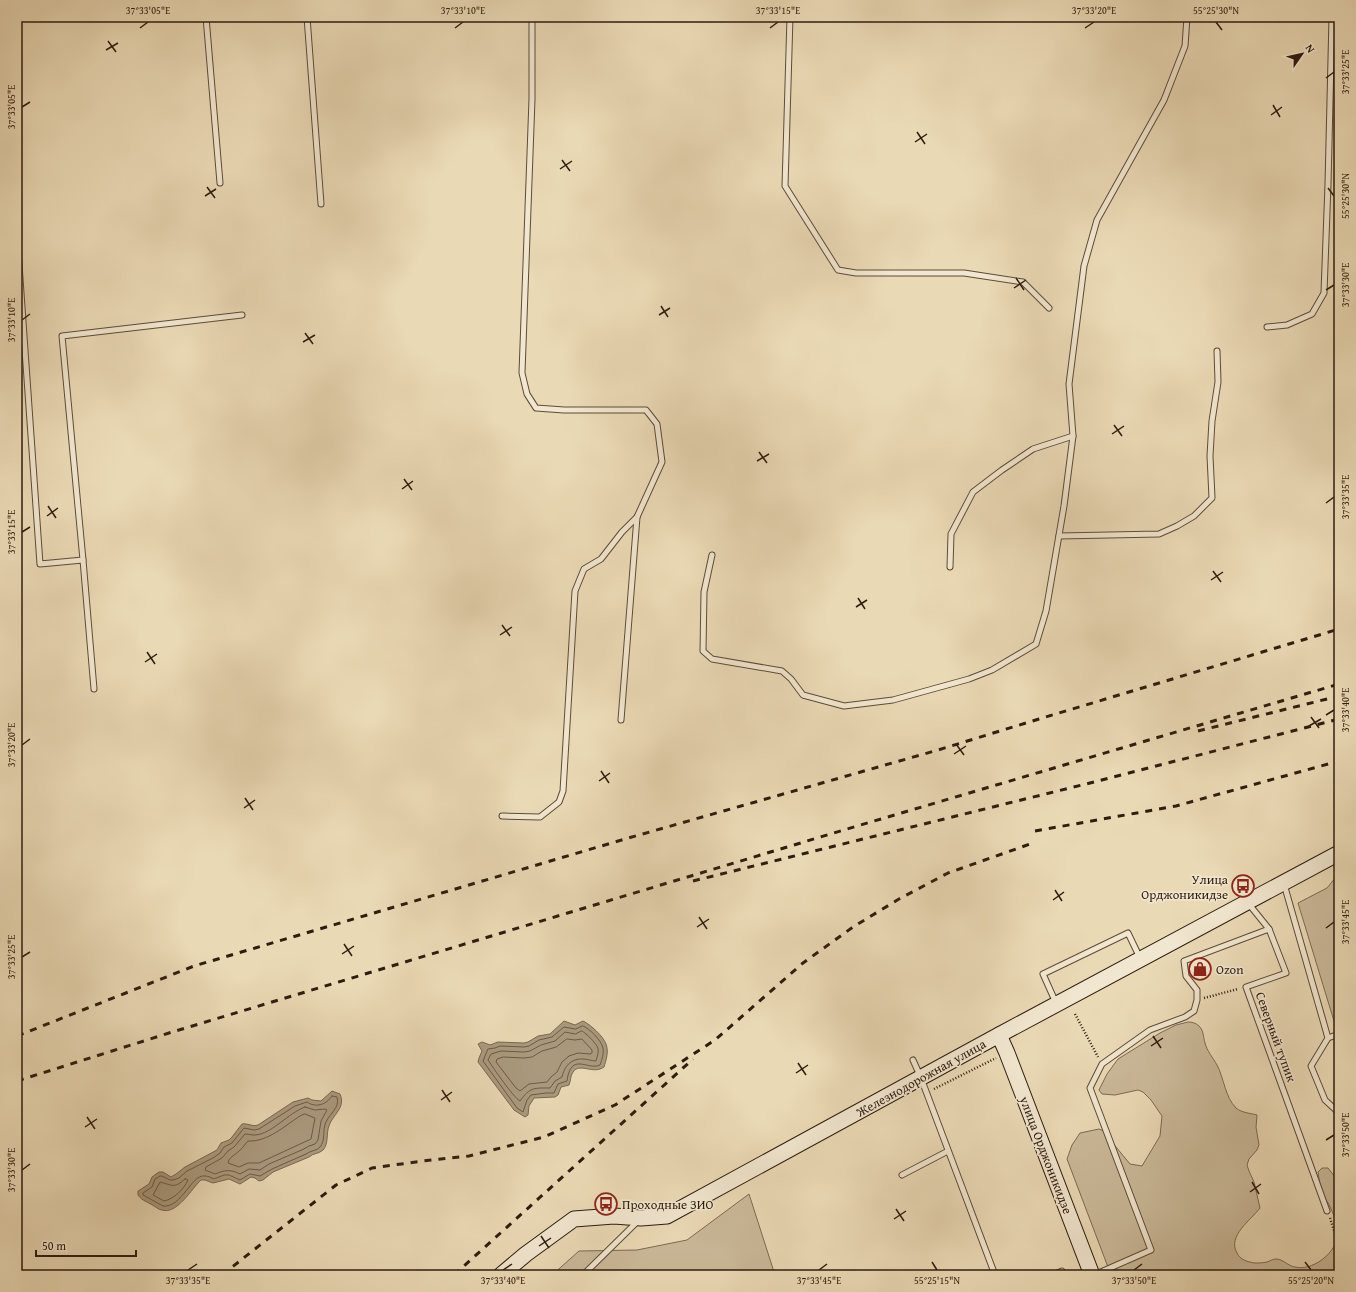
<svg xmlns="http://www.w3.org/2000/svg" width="1356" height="1292" font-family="'Gentium Book Plus',serif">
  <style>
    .green { fill: #cab999; stroke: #7c6a54 }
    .water { fill: #aa997d; stroke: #786751 }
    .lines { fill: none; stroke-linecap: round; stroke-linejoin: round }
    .shore { stroke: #6c5a46; stroke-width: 1 }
    .lane-casing { stroke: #5d4b38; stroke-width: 7 }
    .secondary-casing { stroke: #2e1c0f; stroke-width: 17 }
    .path { stroke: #2e1c0f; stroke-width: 2.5; stroke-dasharray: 1 2; stroke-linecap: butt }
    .lane { stroke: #f1e6cf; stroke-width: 5 }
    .secondary { stroke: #f1e6cf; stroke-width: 15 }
    .rail { stroke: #2e1c0f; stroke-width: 3; stroke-dasharray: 7 7; stroke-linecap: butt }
    .ticks { fill: none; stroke: #2e1c0f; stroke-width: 1.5 }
    .labels { text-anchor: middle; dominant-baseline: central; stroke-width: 3; stroke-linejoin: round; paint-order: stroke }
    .poi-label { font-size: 13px; fill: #2e1c0f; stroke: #f1e6cf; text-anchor: start }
    .street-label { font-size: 13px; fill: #2e1c0f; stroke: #f1e6cf }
    .neatline { fill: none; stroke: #2e1c0f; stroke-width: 1.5 }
    .ticks-label { font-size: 10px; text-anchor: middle; fill: #2e1c0f }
  </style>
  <rect width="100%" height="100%" fill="#ead9b5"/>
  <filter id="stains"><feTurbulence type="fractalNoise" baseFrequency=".005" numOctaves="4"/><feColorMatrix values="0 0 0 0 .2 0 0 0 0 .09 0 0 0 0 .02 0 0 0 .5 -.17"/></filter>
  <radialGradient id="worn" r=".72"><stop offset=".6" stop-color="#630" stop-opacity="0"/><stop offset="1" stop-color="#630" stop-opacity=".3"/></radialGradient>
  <g class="green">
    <polygon points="1339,875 1339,1023 1334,1021 1298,903 1327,888 1336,877"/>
    <path d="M 1188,1022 C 1192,1022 1196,1023 1199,1026 C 1204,1031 1203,1037 1205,1043 C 1207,1051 1213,1058 1217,1065 C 1224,1078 1225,1097 1236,1108 C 1242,1113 1250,1113 1257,1115 L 1256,1127 L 1259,1145 L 1257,1150 L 1249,1159 L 1247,1165 L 1249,1171 L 1254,1182 L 1260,1208 C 1251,1220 1227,1236 1237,1253 C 1240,1260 1248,1262 1255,1263 C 1259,1263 1263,1263 1267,1262 C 1270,1261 1273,1259 1276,1259 C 1283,1259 1288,1266 1295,1267 C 1312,1271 1333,1255 1337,1239 C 1339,1230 1335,1217 1331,1209 C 1329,1203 1324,1198 1322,1193 C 1320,1186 1319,1179 1318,1172 L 1322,1168 L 1328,1168 L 1339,1182 L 1339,1271 L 1321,1275 L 1111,1275 L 1067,1159 L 1072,1145 L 1080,1133 L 1099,1129 L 1104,1131 L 1116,1147 L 1130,1164 L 1142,1166 L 1160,1136 L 1162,1116 L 1151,1100 L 1143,1092 L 1138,1090 L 1115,1095 L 1102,1094 L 1099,1090 L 1107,1074 L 1118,1059 L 1160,1033 L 1176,1025 Z"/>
    <polygon points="749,1194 775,1275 552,1275 579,1251 637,1250 687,1240"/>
  </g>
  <g class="water">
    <path d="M 564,1021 L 575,1025 L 583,1021 C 591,1025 603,1036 606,1044 C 609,1052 606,1060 604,1067 C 593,1075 580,1062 573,1072 C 570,1076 571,1081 569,1085 L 561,1087 L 558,1095 L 555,1097 L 534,1098 L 529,1106 L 528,1115 L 525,1117 L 514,1110 L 478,1062 L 479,1058 L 482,1051 L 478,1044 L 482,1042 L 490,1045 L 498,1042 L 524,1043 L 528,1042 L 538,1036 L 550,1034 Z"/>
    <path d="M 332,1091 L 340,1094 C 346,1108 333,1114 329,1126 C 326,1133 329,1144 323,1150 C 319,1154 313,1153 309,1157 L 273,1172 L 263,1180 L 259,1181 L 255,1178 L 251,1177 L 240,1184 L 229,1179 L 213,1183 L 205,1180 L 201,1180 C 192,1188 177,1215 162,1210 C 159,1210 156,1207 154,1206 C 148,1202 142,1201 138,1195 L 138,1191 L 149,1184 L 152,1177 L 159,1172 L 163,1172 L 171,1177 L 176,1174 L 185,1167 L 217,1150 L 221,1143 L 229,1140 L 232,1137 L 242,1124 C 248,1123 252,1127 258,1125 L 293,1102 L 308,1098 L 312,1100 L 321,1101 Z"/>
  </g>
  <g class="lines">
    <g class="shore">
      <path d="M 583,1026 C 590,1029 601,1040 603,1048 C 604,1054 602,1059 600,1065 C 588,1071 571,1051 567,1081 L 558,1084 L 554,1093 L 546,1093 L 531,1095 L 527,1100 L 523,1112 L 517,1108 L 483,1061 L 488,1049 L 495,1048 L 500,1046 L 524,1047 L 529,1046 L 539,1040 L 552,1037 L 564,1027 L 575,1029 Z"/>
      <path d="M 582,1031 C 587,1034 595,1042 598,1048 C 599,1052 597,1057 596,1061 C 592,1061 587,1059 583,1059 C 571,1058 564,1067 562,1077 L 555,1081 L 550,1088 C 534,1088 530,1087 520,1101 C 513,1097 494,1069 488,1060 L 491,1054 L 501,1051 L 524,1052 L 530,1051 L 541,1045 L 555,1041 L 565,1032 L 575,1034 Z"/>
      <polygon points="567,1039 575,1040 582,1039 592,1050 592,1053 590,1054 578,1053 569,1056 562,1062 557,1072 551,1077 547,1082 529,1084 520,1091 516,1088 496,1062 497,1059 503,1057 524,1058 532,1057 542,1051 556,1047"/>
      <path d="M 332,1096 L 337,1097 C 340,1108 330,1113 326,1122 C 322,1130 326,1140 320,1147 C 317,1151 311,1150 306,1154 L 272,1169 L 260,1176 L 250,1174 L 240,1180 L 229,1175 L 224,1175 L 214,1179 C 212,1178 208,1176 205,1176 C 191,1174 182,1208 163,1206 L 143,1195 L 143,1193 L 152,1187 L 155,1179 L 160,1176 L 162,1176 L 170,1180 L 173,1180 L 179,1178 L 187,1171 L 213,1158 L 220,1153 L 224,1147 L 232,1143 L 244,1128 L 254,1130 L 259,1129 L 295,1106 L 307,1102 C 316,1108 326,1105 332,1096 Z"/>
      <path d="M 305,1107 L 315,1110 L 325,1109 L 327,1110 L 321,1121 L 318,1140 L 315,1144 L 309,1146 L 304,1149 L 269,1164 L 260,1170 L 249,1169 L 240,1174 C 230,1169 225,1170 215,1174 L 205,1170 L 206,1167 L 222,1158 L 228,1151 L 234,1147 L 245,1134 C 248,1134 251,1135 255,1135 C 272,1134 288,1113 305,1107 Z"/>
      <path d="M 305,1114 L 315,1118 L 311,1139 L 259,1163 L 248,1163 L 239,1167 L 228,1163 C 229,1157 234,1156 239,1151 C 243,1148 245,1144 248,1141 C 268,1142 284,1126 300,1116 Z"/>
      <path d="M 185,1179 L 187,1179 L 188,1180 C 184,1189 174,1199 164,1201 L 153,1195 L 160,1182 C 172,1185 174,1189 185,1179 Z"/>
    </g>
    <g class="lane-casing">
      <g id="lane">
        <polyline points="206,17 220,183"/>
        <polyline points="307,17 321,204"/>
        <polyline points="790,17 785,186 838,270 856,273 964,273 1023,282 1049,308"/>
        <polyline points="17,236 40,564 83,560 94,689"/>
        <polyline points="1267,327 1287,325 1312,314 1324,293 1328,184 1332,17"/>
        <polyline points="1059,536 1159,534 1177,526 1194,516 1212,498 1210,456 1212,421 1218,382 1217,351"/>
        <polyline points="712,555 704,592 703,651 712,659 782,671 791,679 803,695 844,706 893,700 969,679 992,670 1036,644 1046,611 1064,506 1073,436 1069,384 1084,266 1097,220 1164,100 1185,46 1187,17"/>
        <polyline points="83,560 62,336 242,315"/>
        <polyline points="950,567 951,534 973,492 1002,470 1033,449 1073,436"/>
        <polyline points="621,720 637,517"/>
        <polyline points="502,816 540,817 559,802 563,791 575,591 584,569 601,559 622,532 637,517 662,462 657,424 646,410 564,410 536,408 527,394 522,373 532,99 532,17"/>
        <polyline points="1284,884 1328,1038 1311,1066 1325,1100 1339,1113"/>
        <polyline points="1248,903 1269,929 1286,973 1246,987 1327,1211"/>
        <polyline points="1056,1003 1043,974 1128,933 1140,958"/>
        <polyline points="1328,1038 1339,1034"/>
        <polyline points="913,1060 921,1078 995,1275"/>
        <polyline points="902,1175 948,1151"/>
        <polyline points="583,1275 638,1221"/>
        <polyline points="1053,1275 1062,1271 1064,1275"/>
        <polyline points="1094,1275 1151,1250 1090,1088 1102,1064 1150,1030 1185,1017 1194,1011 1197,1000 1197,990 1186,976 1184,961 1269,929"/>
      </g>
    </g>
    <g class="secondary-casing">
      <g id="secondary">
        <polyline points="999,1035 1007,1053 1092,1275"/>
        <polyline points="501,1275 526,1254 574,1219 614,1216 641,1218 667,1216 999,1035 1339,853"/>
      </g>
    </g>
    <g class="path">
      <polyline points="1204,998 1238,989"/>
      <polyline points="1075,1014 1098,1057"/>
      <polyline points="934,1089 996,1058"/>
      <polyline points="1330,1218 1339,1246"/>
    </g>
    <use href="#lane" class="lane"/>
    <use href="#secondary" class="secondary"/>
    <g class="rail">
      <polyline points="1198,731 1339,696"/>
      <polyline points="1035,831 1176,806 1339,761"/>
      <polyline points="693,881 1090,783 1339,719"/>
      <polyline points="17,1036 194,966 625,839 938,750 1039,719 1339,629"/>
      <polyline points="17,1081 169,1033 847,829 1339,684"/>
      <polyline points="222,1275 336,1185 372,1168 423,1161 469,1156 544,1137 615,1105 715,1040 803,963 853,927 899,899 948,873 1030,844"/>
      <polyline points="454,1275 693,1059"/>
    </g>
  </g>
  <path class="ticks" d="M 1216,22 L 1222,30M 140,28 L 148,22M 455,28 L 463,22M 770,28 L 778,22M 1085,28 L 1094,22M 108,41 L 116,52M 106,50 L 118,43M 1326,78 L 1334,72M 1273,105 L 1280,117M 22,107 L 30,102M 1271,115 L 1282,107M 917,132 L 925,144M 915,142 L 927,134M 562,160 L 570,171M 560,169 L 572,161M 207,187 L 215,198M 1328,188 L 1334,196M 205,196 L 216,189M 1016,278 L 1024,290M 1014,288 L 1026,280M 1326,290 L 1334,285M 661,306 L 668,317M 659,315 L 670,308M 22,320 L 30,314M 305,333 L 313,344M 303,342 L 315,335M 1114,425 L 1122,436M 1112,434 L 1124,426M 759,452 L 767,463M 757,461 L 769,454M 404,479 L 412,490M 402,489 L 413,481M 1326,503 L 1334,497M 48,506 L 56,518M 47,516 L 58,508M 22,532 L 30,527M 1213,571 L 1221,582M 1211,580 L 1223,572M 858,598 L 865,609M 856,607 L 867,600M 502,625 L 510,636M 500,635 L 512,627M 147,652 L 155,664M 145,662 L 157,654M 1326,715 L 1334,710M 1311,717 L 1319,728M 1309,726 L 1321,719M 956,744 L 964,755M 22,745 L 30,739M 954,754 L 966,746M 601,771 L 609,783M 599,781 L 610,773M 245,798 L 253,810M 244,808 L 255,800M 1055,890 L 1062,901M 1053,900 L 1064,892M 699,917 L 707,929M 697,927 L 709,919M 1326,928 L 1334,922M 344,944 L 352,956M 342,954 L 354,946M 22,957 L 30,952M 1153,1036 L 1161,1048M 1151,1046 L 1163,1038M 798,1063 L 806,1075M 796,1073 L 808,1065M 442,1090 L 450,1102M 441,1100 L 452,1092M 87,1117 L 95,1129M 85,1127 L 97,1119M 1326,1140 L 1334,1135M 22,1170 L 30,1164M 1252,1182 L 1259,1194M 1250,1192 L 1261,1184M 896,1209 L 904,1221M 894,1219 L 906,1211M 541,1236 L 549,1248M 539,1246 L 551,1238M 932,1262 L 937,1270M 1305,1262 L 1311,1270M 188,1270 L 197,1264M 503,1270 L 512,1264M 819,1270 L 827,1264M 1134,1270 L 1142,1264"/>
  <defs>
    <g id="bus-ring" transform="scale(1.15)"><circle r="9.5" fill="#f1e6cf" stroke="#8f2418" stroke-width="1.5"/><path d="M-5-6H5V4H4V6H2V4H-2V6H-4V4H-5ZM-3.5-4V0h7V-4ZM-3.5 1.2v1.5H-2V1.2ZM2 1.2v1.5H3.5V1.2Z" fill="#8f2418"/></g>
    <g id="shop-ring" transform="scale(1.15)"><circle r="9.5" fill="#f1e6cf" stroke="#8f2418" stroke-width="1.5"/><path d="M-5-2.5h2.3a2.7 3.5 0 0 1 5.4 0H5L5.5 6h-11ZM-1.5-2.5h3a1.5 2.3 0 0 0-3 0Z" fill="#8f2418"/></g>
  </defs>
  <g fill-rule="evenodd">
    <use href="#bus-ring" x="1243" y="886"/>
    <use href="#shop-ring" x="1200" y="969"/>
    <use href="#bus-ring" x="606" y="1204"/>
  </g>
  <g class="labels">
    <g class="poi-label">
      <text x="1228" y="879" text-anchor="end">Улица<tspan x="1228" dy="15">Орджоникидзе</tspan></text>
      <text x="1216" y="969">Ozon</text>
      <text x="622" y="1204">Проходные ЗИО</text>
    </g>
    <g class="street-label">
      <text transform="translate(1276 1037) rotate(70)">Северный тупик</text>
      <text transform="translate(921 1078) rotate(-29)">Железнодорожная улица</text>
      <text transform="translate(1046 1155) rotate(69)">улица Орджоникидзе</text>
    </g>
  </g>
  <rect width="1356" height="1292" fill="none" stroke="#ead9b5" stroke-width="44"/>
  <g transform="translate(1302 54) rotate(56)" stroke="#f1e6cf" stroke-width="3" paint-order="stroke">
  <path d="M0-3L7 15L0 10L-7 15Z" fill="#2e1c0f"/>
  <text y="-6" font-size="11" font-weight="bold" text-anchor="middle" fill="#2e1c0f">N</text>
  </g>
  <path d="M36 1250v6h100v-6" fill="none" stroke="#2e1c0f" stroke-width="2"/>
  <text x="42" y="1250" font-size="12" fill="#2e1c0f" stroke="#f1e6cf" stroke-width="3" paint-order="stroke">50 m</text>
  <rect x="22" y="22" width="1312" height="1248" class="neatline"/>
  <g class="ticks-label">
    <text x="148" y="14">37°33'05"E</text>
    <text x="463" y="14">37°33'10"E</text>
    <text x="778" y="14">37°33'15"E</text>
    <text x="1094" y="14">37°33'20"E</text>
    <text x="1216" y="14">55°25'30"N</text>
    <text transform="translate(1345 72) rotate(-90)" y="4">37°33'25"E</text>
    <text transform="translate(11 107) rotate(-90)" y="4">37°33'05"E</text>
    <text transform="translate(1345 196) rotate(-90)" y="4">55°25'30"N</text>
    <text transform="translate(1345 285) rotate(-90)" y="4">37°33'30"E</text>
    <text transform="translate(11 320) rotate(-90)" y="4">37°33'10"E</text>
    <text transform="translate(1345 497) rotate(-90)" y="4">37°33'35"E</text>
    <text transform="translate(11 532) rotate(-90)" y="4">37°33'15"E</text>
    <text transform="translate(1345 710) rotate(-90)" y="4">37°33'40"E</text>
    <text transform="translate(11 745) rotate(-90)" y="4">37°33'20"E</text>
    <text transform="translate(1345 922) rotate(-90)" y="4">37°33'45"E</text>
    <text transform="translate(11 957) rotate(-90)" y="4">37°33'25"E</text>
    <text transform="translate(1345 1135) rotate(-90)" y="4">37°33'50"E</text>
    <text transform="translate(11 1170) rotate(-90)" y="4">37°33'30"E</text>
    <text x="188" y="1284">37°33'35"E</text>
    <text x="503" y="1284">37°33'40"E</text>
    <text x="819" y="1284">37°33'45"E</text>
    <text x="937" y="1284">55°25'15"N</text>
    <text x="1134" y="1284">37°33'50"E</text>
    <text x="1311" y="1284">55°25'20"N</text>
  </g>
  <rect width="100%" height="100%" filter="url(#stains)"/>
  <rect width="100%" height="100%" fill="url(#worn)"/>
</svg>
